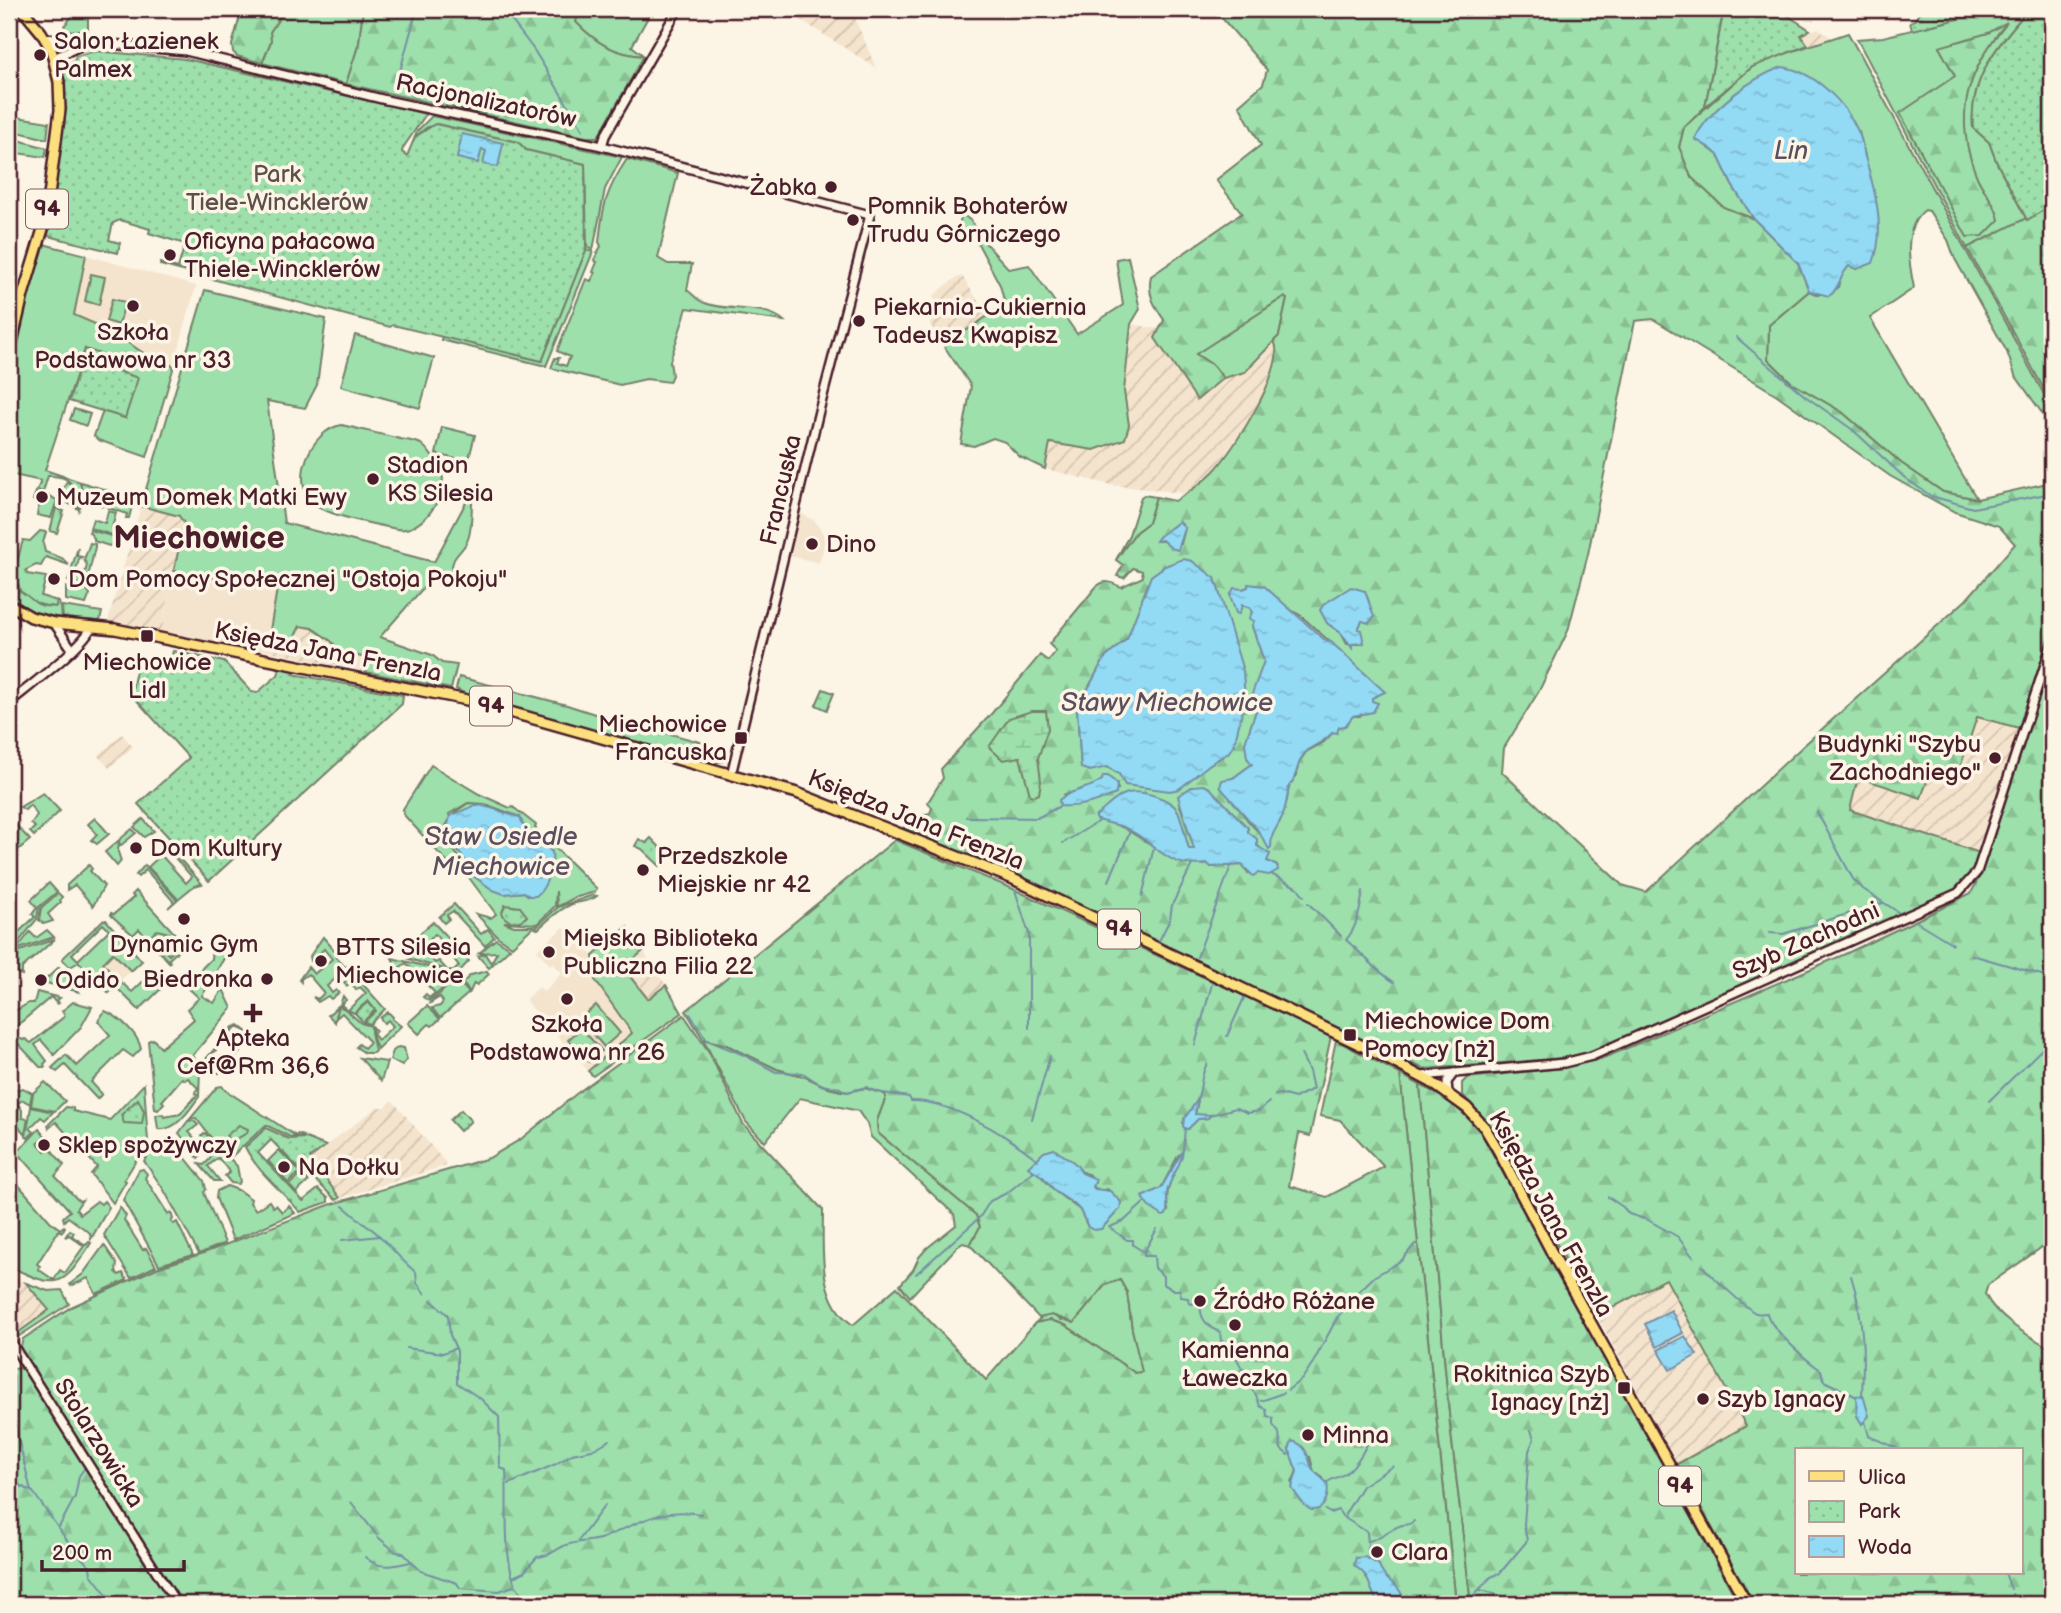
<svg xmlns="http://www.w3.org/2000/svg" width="2061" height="1613" font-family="'Balsamiq Sans',sans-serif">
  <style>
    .built { fill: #f5e4cd }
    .industrial { fill: url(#industrial-furrows) }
    .grass { fill: #9de0ab; stroke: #74806b; stroke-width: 2; fill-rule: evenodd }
    .forest { fill: url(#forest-firs); stroke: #74806b; stroke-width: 2; fill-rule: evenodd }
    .wetland { fill: url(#wetland-marsh); stroke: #74806b; stroke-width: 2 }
    .cemetery { fill: url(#cemetery-stones); stroke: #74806b; stroke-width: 2 }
    .park { fill: url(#park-dots); stroke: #74806b; stroke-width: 2 }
    .water { fill: url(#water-ripples); stroke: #768fa4; stroke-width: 2 }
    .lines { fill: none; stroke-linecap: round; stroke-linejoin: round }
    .stream { stroke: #768fa4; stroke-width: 2 }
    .minor-casing { stroke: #4a1f2b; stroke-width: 12 }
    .major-casing { stroke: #4a1f2b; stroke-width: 14 }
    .minor { stroke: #fcf5e5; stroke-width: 7 }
    .major { stroke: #fce080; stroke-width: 9 }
    .poi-dot { fill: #4a1f2b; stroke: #fcf5e5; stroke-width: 2.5 }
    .labels { text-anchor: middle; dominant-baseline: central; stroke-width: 7; stroke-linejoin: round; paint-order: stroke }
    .shield { fill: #fcf5e5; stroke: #7f5f63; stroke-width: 2 }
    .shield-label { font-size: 23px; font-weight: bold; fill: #4a1f2b }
    .poi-label { font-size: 24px; fill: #4a1f2b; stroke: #fcf5e5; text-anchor: start }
    .street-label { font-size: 24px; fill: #4a1f2b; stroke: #fcf5e5 }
    .park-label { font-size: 24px; fill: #5f4f4b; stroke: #fcf5e5 }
    .water-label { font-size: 26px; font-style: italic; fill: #5c4e5e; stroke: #fcf5e5 }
    .district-label { font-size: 32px; font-weight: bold; fill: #4a1f2b; stroke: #fcf5e5 }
  </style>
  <defs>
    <pattern id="industrial-furrows" width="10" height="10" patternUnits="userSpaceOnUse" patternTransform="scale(1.75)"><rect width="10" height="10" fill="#f5e4cd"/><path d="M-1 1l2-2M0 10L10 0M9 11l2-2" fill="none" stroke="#d4c3b0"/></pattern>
    <pattern id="forest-firs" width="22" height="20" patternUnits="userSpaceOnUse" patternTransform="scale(1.75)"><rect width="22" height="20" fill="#9de0ab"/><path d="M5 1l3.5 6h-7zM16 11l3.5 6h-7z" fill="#89c093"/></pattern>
    <pattern id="wetland-marsh" width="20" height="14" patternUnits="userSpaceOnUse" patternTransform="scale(1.75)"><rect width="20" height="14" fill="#9de0ab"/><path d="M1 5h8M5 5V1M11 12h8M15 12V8" fill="none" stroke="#89c093"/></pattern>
    <pattern id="cemetery-stones" width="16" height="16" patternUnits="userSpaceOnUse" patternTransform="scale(1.75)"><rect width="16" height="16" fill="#9de0ab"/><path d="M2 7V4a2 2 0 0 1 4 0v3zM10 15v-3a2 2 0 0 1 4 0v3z" fill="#89c093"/></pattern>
    <pattern id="park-dots" width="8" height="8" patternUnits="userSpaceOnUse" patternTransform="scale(1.75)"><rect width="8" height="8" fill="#9de0ab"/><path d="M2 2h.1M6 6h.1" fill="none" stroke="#89c093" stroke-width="1.8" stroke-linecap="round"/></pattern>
    <pattern id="water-ripples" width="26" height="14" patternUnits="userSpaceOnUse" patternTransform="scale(1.75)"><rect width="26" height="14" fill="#93daf5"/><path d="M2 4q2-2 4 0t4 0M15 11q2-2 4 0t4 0" fill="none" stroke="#80bbd2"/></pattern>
  </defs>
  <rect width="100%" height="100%" fill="#fcf5e5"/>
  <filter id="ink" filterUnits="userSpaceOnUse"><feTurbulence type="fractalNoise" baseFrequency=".0143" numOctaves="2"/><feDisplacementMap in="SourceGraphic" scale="14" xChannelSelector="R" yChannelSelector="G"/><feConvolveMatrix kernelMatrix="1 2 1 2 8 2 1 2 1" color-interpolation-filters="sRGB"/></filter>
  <g filter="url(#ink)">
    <g class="built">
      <polygon points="86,255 196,286 174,366 152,358 109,330 74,315"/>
      <polygon points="800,513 815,521 824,535 825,544 819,563 791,556"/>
      <polygon points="174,571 233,582 239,574 255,577 254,585 277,589 269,636 266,637 263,650 253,652 161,635"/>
      <polygon points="564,927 593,956 595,980 632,1033 588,1071 525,1000 539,987 544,991 562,973 553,963 550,965 537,950"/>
      <polygon points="113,953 131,971 120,981 102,963"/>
    </g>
    <g class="industrial">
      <polygon points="783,9 851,9 876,68 801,20"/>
      <polygon points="1818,28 1833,39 1808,45 1801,35"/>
      <polygon points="962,276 988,316 944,346 929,323 943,314 933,296 954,279"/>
      <polygon points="1131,324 1159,329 1155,338 1197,400 1223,378 1245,372 1261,358 1274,341 1277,347 1276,360 1257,410 1214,470 1178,499 1181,493 1111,485 1045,469 1050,443 1094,450 1129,425 1124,391"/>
      <polygon points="141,506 179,516 184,524 161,635 107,624"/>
      <polygon points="300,626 312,628 331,641 340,651 369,660 366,672 263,650 266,637 293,639"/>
      <polygon points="1977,717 2019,728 1980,853 1849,810 1858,777 1921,797 1931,770"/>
      <polygon points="122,734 133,747 109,768 98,756"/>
      <polygon points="643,951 666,985 648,999 623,968"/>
      <polygon points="392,1100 446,1163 445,1166 340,1198 310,1158 377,1107 386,1107"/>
      <polygon points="9,1275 26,1283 49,1310 15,1335 9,1328"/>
      <polygon points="1666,1279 1746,1427 1677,1464 1597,1316"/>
    </g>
    <g class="grass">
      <polygon points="78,9 88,9 88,31 66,31 64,26"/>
      <polygon points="285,9 363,9 359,43 346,84 262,63 271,41 270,32"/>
      <path d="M 580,9 L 671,9 L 668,14 L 652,10 L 632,46 L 644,56 C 614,54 596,43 575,22 Z"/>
      <path d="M 1989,9 L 2029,9 C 1998,44 1969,78 1973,128 L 1989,142 L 1997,163 L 2027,220 L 1967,248 L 1857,39 L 1883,37 L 1978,14 Z"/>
      <path d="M 1848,33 L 2052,409 L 2052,427 L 2015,375 L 2007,352 L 1955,259 L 1948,240 L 1929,211 L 1925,210 C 1902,227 1909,264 1914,288 L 1870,318 L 1977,499 L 1943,492 L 1901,463 L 1842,412 L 1792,383 L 1768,359 L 1769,325 L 1809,291 L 1818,295 L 1838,287 L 1842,273 L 1849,266 L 1857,269 L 1865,156 L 1859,132 L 1705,145 L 1718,155 L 1732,185 L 1754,219 L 1723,207 L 1691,177 L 1679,147 L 1684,127 L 1752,67 L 1763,61 Z"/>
      <polygon points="432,116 622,157 605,189 593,250 587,247 585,164 526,150 518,142 437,124 426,128 415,137 417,131"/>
      <polygon points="17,117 49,122 47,139 14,131"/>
      <polygon points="11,138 47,148 45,157 9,152"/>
      <path d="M 627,159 L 678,173 L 658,258 L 668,264 L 692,264 L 687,290 C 693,294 698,301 705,303 C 727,312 766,304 784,321 L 687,308 L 670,361 L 672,375 L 669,382 L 646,379 L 620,385 L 551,368 L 555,358 L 559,358 L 557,363 L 566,366 L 570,357 L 557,351 L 586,279 L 591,281 L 595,273 L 593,272 L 597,262 L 594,260 L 601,246 L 599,242 C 603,204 606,191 627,159 Z"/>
      <polygon points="962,214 971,221 986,244 1009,269 1029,265 1077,334 1123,305 1116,259 1128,257 1140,309 1131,324 1124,391 1129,425 1125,439 1094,450 1050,443 1045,469 1020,457 1005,442 993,438 974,446 961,444 971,386 944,346 1005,304 1000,285 976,240 957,232"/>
      <path d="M 43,244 L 86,255 L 74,315 L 109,330 L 151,358 L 174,366 L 147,457 L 98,440 L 94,436 L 103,411 L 125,418 L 100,365 L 85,349 L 45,470 L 81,482 L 80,484 C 96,502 95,493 111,494 C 115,495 119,498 122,499 L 124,503 L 132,506 L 129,518 L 126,518 L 127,514 L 108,508 L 110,502 L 105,500 L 103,506 L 84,499 L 79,510 C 74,489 75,475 48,476 L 43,492 L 37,490 L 41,481 L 9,474 L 9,375 L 18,328 Z"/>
      <polygon points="586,250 593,252 546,366 441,340 442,336 542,361"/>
      <polygon points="91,274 105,277 99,305 85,301"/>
      <path d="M 205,290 L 326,319 L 317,385 L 305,408 L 267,401 L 284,523 L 434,562 L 473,489 C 471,502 473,526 468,539 C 464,552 450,555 452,572 L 438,571 L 380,637 L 432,655 L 442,663 L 457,665 L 451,689 L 366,672 L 369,659 L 340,651 L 331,641 L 312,628 L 300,626 L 293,640 L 269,636 L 277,589 L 254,585 L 254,577 L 239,574 L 233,582 L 174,571 L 184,523 L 179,516 L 141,506 Z"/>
      <polygon points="1284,297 1287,299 1279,336 1245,372 1223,378 1214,366 1195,354"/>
      <polygon points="112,299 125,302 119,325 106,321"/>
      <polygon points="355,335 434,358 420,408 341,386"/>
      <polygon points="74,409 90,414 86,426 70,420"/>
      <path d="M 342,425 C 362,430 381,434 400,439 C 406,440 415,441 421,444 C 426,447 431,455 435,460 C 437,464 441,470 442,474 C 448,496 421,534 397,529 C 378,525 329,516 315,505 C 288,483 311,429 342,425 Z"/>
      <polygon points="442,427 475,435 468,462 436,454"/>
      <polygon points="67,481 72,486 78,509 59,498"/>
      <polygon points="36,492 39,493 38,498 40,502 46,500 47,495 57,500 51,518 37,515 39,505 33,500"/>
      <polygon points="1144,495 1156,497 1148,523 1136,532 1116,560 1129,535 1141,497"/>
      <polygon points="108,511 116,513 112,528 115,536 90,528 93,519 105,523"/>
      <polygon points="90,530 115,537 115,543 109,546 94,541 94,538 89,532"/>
      <path d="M 40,531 L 46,532 L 43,543 L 45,552 L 62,558 L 69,565 L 46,557 L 41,566 L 36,565 L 26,570 L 27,574 L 46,577 L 41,596 L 57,601 L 56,607 C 29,605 33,598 11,586 L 9,588 L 9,578 L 13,576 L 23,540 L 30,541 Z"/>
      <polygon points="90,543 95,544 95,547 86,586 68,581 78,547 77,556 82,557 79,559 76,570 85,573 87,565 84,560"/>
      <polygon points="74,584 85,587 90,594 86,604 66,600 66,587 73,591"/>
      <polygon points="459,677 567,705 657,734 660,731 711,745 711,750 726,755 724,761 715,763 690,758 476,699 456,689"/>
      <path d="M 431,765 L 479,794 L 510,808 L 513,807 L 536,825 L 535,828 L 597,889 L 595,892 L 574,898 L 557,907 L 556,891 L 555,906 L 537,924 L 504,922 L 514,926 L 534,926 L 512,946 L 498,937 L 476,914 L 491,918 L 496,914 L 467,875 L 454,870 L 404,815 L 403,809 ZM 468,803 L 520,817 L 523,825 L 552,852 C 551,874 548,885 529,896 L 524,892 L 504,894 L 482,882 L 472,875 L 463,857 L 460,858 L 449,814 Z"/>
      <polygon points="43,793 60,811 34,836 30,832 35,827 31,824 37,815 30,805 25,810 20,807"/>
      <polygon points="9,810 13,814 11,820 30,840 18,850 9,843"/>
      <polygon points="95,818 109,834 97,844 91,840 97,834 88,824"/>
      <polygon points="143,819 154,831 144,837 134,827"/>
      <polygon points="132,829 136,833 120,846 119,841 118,852 121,861 117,866 105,852"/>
      <polygon points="168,846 202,884 194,886 178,899 148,867 161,855 186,883 192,877 168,850 165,852 163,849"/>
      <polygon points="89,865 92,869 90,871 104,886 93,906 75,885 67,890 67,885"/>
      <polygon points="145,865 177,900 168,908 174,902 146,870 138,877 136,875"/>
      <polygon points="49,883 57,892 39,907 37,919 9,954 9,941 35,917 32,914 37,908 31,900"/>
      <polygon points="136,891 185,945 169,959 170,963 139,929 133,935 111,915 111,913 114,914 134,897 132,895"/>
      <polygon points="58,893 62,897 60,900 61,902 48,914 53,921 44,924 39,920 41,908"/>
      <path d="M 593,895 L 597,896 C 590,902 579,901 570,905 C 558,910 548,920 538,929 L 535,928 L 558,907 Z"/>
      <polygon points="454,904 481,934 488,929 494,937 485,946 453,911 447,915 449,919 444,923 439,917"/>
      <path d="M 103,920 L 106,920 L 142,961 L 131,971 L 113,953 L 103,963 L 120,981 L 109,993 L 79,962 L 70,967 L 62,959 ZM 103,924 L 109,930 L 78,960 L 72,954 Z"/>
      <polygon points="433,922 469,961 459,972 452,972 449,970 454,971 459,966 435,934 427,943 419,934"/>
      <polygon points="627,927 643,951 623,968 648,999 666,985 682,1013 593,1076 588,1071 632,1033 595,980 593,956"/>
      <polygon points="47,930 54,937 16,950 30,932 36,938"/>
      <polygon points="323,937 337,953 336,957 345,967 349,966 357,976 347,986 344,982 348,978 342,973 327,986 332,993 336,990 339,993 331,999 328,996 318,1002 313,997 318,999 324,993 308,974 301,979 301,982 299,980 308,967 314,974 332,959 324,949 311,961 310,956"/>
      <polygon points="417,937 430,953 428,955 435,963 439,961 447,970 409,959 422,949 410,938"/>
      <polygon points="55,939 22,968 22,975 9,970 9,959 14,953"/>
      <polygon points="496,939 510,948 489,968 478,956 485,954 491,963 497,952 479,953"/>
      <path d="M 212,946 L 230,948 L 202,996 L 214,1003 L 223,989 L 232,1008 L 193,1055 L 200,1070 L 199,1097 C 189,1110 176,1132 158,1129 L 156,1115 L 163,1114 L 164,1117 L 180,1114 L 197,1095 L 195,1092 L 198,1088 L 188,1078 L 185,1080 L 182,1078 L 162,1101 L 164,1103 L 158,1110 L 155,1109 L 148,1041 L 153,1039 L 161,1048 L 194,1019 L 187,1009 L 199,998 L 185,985 L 211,959 Z"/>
      <polygon points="392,958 448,972 454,978 429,1001 423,997 426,994 429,998 435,993 406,963 398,969"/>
      <polygon points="59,967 79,992 43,982"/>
      <polygon points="155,970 166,984 139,1010 118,989 122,983 132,992"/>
      <polygon points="487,971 489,974 477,985 474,983 470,992 462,983 471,975"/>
      <polygon points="456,978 459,982 453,987 454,989 461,984 469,993 440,1018 432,1008 440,1006 443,1002 440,997 429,1004"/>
      <polygon points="359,980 385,1009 370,1024 364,1022 376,1011 368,1001 354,1013 348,1010 366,993 360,987 356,990 353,986"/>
      <polygon points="37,992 60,998 57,1000 59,1003 57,1004 51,997 13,1029 9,1024 11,1016 9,1012 10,1006 13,1012 29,1003 34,1003"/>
      <polygon points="343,996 346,1000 342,1004 345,1008 345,1009 361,1023 371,1026 371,1032 375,1051 373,1053 365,1053 356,1047 359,1044 364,1048 370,1042 342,1013 335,1019 335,1022 328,1015 337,1007 336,1018 339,1006 345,1009 340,1005"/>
      <polygon points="73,1002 92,1007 81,1027 54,1055 41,1040 35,1045 47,1061 44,1064 45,1067 40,1067 12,1037 9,1039 9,1029 14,1035 23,1040 25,1039 31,1043 65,1016 62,1011"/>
      <polygon points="596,1005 620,1033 604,1047 580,1019"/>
      <polygon points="427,1006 440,1019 432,1026 429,1024 419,1034 408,1023"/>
      <path d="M 105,1011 C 119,1017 138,1033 141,1049 L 133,1057 L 123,1050 L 91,1082 L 102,1094 L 97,1099 L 65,1065 L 57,1072 L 52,1068 L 66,1055 L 77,1066 L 110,1035 L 98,1021 Z"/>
      <polygon points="388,1012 393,1017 392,1019 401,1026 377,1049 372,1035 373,1027 376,1031 373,1034 378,1040 393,1026 388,1020 384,1023 380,1018"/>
      <path d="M 239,1025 L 249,1033 L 248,1043 L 227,1067 L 221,1066 L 230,1062 L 248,1039 L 246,1037 L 248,1034 L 239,1027 L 236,1027 L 208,1059 L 219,1070 L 219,1073 C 213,1072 205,1066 206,1059 L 233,1027 Z"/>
      <polygon points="581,1028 602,1051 589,1062 568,1040"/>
      <polygon points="703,1039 727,1045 777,1069 806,1077 829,1088 841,1091 865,1088 885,1094 886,1097 877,1121 878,1133 976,1215 980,1227 970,1245 963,1243 957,1247 910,1297 900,1285 913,1270 919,1257 927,1248 956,1225 954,1214 871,1137 867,1124 858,1111 800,1098 765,1142 746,1122"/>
      <polygon points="398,1047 404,1048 407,1060 402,1065 390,1060 393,1051"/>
      <polygon points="360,1058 387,1062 381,1081"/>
      <polygon points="1400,1074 1420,1085 1450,1424 1471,1604 1456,1604"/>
      <polygon points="45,1082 65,1101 55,1111 31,1106 33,1093"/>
      <polygon points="144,1084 148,1141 124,1180 126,1181 113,1203 91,1174 97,1167 56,1122 49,1128 48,1125 66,1107 73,1108 73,1111 110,1120"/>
      <polygon points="222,1086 225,1090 296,1136 298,1134 305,1137 290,1137 266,1125 230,1158 219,1148 196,1118 190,1119 217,1087"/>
      <polygon points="23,1088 32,1093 30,1104 23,1100 18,1103 9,1101 9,1091"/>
      <polygon points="9,1102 18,1104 22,1110 22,1118 28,1119 25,1134 9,1116"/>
      <polygon points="31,1107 53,1112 45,1120 41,1117 30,1128 34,1132 28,1138 26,1136"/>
      <polygon points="188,1121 194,1121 198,1125 189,1132 195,1139 193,1142 197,1148 195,1150 200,1156 198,1158 179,1133"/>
      <polygon points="39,1129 45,1136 38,1143 45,1151 49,1147 64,1165 55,1176 79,1201 82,1200 76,1209 80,1214 97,1201 101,1204 104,1201 109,1207 91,1239 90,1233 68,1217 64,1221 63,1217 70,1211 18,1153 11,1159"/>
      <polygon points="205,1133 237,1166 240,1182 238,1184 231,1183 225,1176 230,1172 218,1158 208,1166 220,1181 214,1181 199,1164 204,1165 211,1158 206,1152 208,1149 201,1136"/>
      <polygon points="167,1139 172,1141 204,1181 206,1189 204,1193 225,1243 199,1254 164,1190 144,1161 157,1142"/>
      <polygon points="279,1150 300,1172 288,1183 268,1161"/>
      <polygon points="143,1169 147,1174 145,1178 168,1214 171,1212 173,1219 171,1222 174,1224 177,1222 193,1255 159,1265 123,1200 139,1170"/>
      <polygon points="302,1173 309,1181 296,1193 289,1185"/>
      <path d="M 9,1174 L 50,1221 L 60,1229 L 64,1226 L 65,1227 L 62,1232 L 59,1230 L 37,1264 L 40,1266 L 38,1269 L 54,1280 L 60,1270 L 65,1273 L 84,1246 L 69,1235 L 65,1237 L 70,1230 L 74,1232 L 72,1236 L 86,1245 L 89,1242 L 91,1243 C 62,1290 57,1289 9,1266 Z"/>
      <polygon points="227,1186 238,1190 251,1199 250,1203 256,1210 269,1201 273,1207 276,1205 282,1212 289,1206 295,1213 233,1240 216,1198 217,1191"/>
      <polygon points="120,1207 126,1216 124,1220 143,1250 146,1248 156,1266 131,1278 104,1235"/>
      <polygon points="104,1245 117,1264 116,1272 119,1275 123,1273 127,1280 96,1294 88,1278 71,1286 70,1284 83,1274"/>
      <polygon points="1120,1280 1127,1292 1132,1329 1143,1372 1135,1373 1065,1325 1050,1320 1035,1323 1045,1315 1052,1315 1062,1320 1106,1284"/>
      <polygon points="26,1283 48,1291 62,1290 69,1304 13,1340 9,1335 9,1328 15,1335 49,1310"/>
    </g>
    <g class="forest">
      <polygon points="242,9 285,9 270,32 271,41 262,63 237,56 233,52 232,45"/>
      <path d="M 363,9 L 580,9 L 576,22 C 596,43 614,54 644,56 L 598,137 L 586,137 L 346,84 L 359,43 Z"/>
      <path d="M 1214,9 L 1724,9 L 1705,107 L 1684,127 L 1679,147 L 1691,177 L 1723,207 L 1754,219 L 1798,263 L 1809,291 L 1769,325 L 1768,359 L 1792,383 L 1842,412 L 1901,463 L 1943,492 L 1977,499 L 2052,482 L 2052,629 L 2019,728 L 1977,717 L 1957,777 L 1931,770 L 1921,798 L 1858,777 L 1850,810 L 1980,853 L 1975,871 L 1961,887 L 1732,991 L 1586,1053 L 1557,1059 L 1424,1069 L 979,860 L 903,828 L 915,817 L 930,813 L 932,808 L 928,802 L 943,778 L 941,769 L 992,713 L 1040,655 L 1048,661 L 1056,651 L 1049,644 L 1096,587 C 1105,579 1111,582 1121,587 L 1143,577 L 1142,571 L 1133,568 L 1124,578 L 1117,576 L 1123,565 L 1116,560 L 1136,532 L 1148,523 L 1156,497 L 1175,501 C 1188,493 1203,482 1214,471 C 1233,451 1288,366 1274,341 L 1279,336 L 1287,299 L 1284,297 L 1196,354 L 1214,366 L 1223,378 L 1197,400 L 1155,338 L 1164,320 C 1154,305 1147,294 1151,276 L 1242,213 L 1216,180 L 1261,145 L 1239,105 L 1263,84 L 1267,70 ZM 1653,319 L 1777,395 L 1890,476 L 1955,512 L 1999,526 L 2015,544 L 1966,600 L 1802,747 L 1646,892 L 1622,885 L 1502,772 L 1504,748 L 1539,691 L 1568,631 L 1588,554 L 1635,321 ZM 1185,528 L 1181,544 L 1171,548 L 1164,541 L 1157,541 C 1165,531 1173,529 1185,528 ZM 1165,566 L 1215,578 L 1227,623 L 1228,753 L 1210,764 L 1119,774 L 1107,767 L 1081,768 L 1077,709 L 1104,659 L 1127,639 L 1151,577 ZM 1248,587 L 1300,615 L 1356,665 L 1372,698 L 1360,716 L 1353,716 L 1345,726 L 1339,726 L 1324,742 L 1306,752 L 1298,764 L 1297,775 L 1289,786 L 1287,800 L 1280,821 L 1273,830 L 1271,839 C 1252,834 1233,798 1222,782 L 1233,778 L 1252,764 L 1245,743 L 1256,711 L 1253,700 L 1264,661 L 1252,626 L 1254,620 L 1250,619 L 1252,612 L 1250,607 L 1242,605 L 1241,609 L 1243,589 ZM 1365,591 L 1369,602 L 1358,629 L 1359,644 L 1347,644 L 1341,633 L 1327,623 L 1331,600 ZM 1102,780 L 1114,781 L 1118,789 L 1063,795 L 1093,787 ZM 1126,794 C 1180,801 1173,799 1189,849 L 1195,849 C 1188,834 1185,818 1179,803 L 1234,814 L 1248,828 L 1248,832 L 1267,858 L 1267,861 L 1277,866 L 1257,873 L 1248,873 L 1242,865 L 1211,867 L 1209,864 L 1204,865 L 1145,841 L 1124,828 L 1096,816 Z"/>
      <path d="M 2007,22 C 1967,71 1952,116 1977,177 C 1983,191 1997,205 1999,220 L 1983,236 L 1967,237 L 1900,113 L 1955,76 L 1939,47 L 1988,33 Z"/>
      <polygon points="2052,205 2052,404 1967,248"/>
      <polygon points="81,482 134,499 132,506 111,494 108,500 81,489"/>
      <path d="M 15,582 L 19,586 L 20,591 C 39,602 29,605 56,607 L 57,601 L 59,602 L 62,618 L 38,614 L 9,598 L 9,588 Z"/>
      <polygon points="62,606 102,612 100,621 63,619"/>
      <path d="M 2052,654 L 2052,1240 L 1988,1285 L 1985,1294 C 1996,1318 2030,1337 2052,1349 L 2052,1604 L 1754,1604 L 1677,1464 L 1746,1426 L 1666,1279 L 1597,1316 L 1490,1125 L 1462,1094 L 1462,1083 L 1467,1078 L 1562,1068 L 1604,1058 L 1843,955 L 1940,909 L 1971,893 L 1982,872 ZM 1797,1450 L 2021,1450 L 2021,1573 L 1797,1573 Z"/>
      <path d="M 895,840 L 1011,888 L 1331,1036 L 1310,1136 L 1299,1133 L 1289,1186 L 1327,1197 L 1384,1167 L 1340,1120 L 1320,1116 L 1336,1040 L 1400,1074 L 1456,1604 L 9,1604 L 9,1375 L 13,1369 L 29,1367 L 20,1349 L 23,1339 L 71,1307 L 159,1267 L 201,1254 L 329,1205 L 489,1158 L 521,1139 L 576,1094 L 684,1015 L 709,1052 L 743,1124 L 823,1210 C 823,1248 817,1301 853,1325 L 897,1287 L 986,1380 L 1035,1323 L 1050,1320 L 1065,1325 L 1135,1373 L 1142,1372 L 1132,1329 L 1127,1292 L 1120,1280 L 1106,1284 L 1074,1323 L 1052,1315 L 1039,1318 L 970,1245 L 980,1227 L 976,1215 L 878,1133 L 877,1121 L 886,1097 L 885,1094 L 865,1088 L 847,1092 L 829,1088 L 806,1077 L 777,1069 L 727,1045 L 703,1039 L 686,1011 ZM 1198,1100 L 1195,1115 L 1210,1115 L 1208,1118 L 1198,1119 L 1188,1129 L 1183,1123 ZM 1054,1149 L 1066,1159 L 1072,1161 L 1082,1172 L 1090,1175 L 1095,1182 L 1093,1187 L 1101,1191 L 1107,1189 L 1119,1200 L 1120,1209 L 1101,1229 L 1088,1227 L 1080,1210 L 1056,1192 L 1038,1173 ZM 1179,1154 C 1174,1174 1164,1190 1168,1210 L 1148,1195 L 1161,1188 ZM 1289,1450 L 1310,1457 L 1314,1472 L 1323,1478 L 1320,1506 L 1317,1509 C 1303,1505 1297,1497 1292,1483 L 1297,1471 ZM 1356,1558 L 1379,1565 C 1382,1575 1385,1581 1395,1585 L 1387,1604 C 1372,1600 1374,1590 1367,1578 C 1362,1570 1359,1567 1356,1558 Z"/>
      <polygon points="1420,1085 1449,1100 1479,1129 1739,1604 1471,1604 1450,1424"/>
    </g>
    <g class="wetland">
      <polygon points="1032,711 1046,711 1048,729 1038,758 1041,781 1039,794 1035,796 1030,795 1020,757 1003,760 989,747 1009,718"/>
      <path d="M 468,803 L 485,804 L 520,817 L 495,811 L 487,806 L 451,842 L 463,857 L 460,859 L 444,836 C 446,817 453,813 468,803 Z"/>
    </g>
    <polygon class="cemetery" points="56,508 64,511 57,533 50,531"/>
    <g class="park">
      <polygon points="1724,9 1756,9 1757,14 1779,10 1810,30 1801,35 1808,45 1752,67 1705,107"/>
      <polygon points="1921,9 1989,9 1978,14 1912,30 1910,22 1915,20"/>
      <path d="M 2029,9 L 2052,11 L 2052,205 L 2027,220 L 1997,163 L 1989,142 L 1973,128 C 1969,78 1998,44 2029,9 Z"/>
      <polygon points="95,51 186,59 426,114 403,148 402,152 407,156 415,137 435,124 518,142 526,150 585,164 586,250 542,361 393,325 390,327 160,265 160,263 178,268 185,244 149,233 150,229 120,220 113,223 109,240 120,243 118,253 48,236 64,118 62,68 65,63 69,64 74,61 76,56"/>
      <polygon points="85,349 103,355 100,365 138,378 125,418 69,401"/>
      <polygon points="173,651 224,662 252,692 257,693 278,675 282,662 302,666 293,674 403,695 402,704 209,881 138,804 189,758 131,694 137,666 168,671"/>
      <polygon points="823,689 834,693 827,710 816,705"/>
      <polygon points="651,838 669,857 660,866 642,849 635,846 639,839 646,843"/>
      <path d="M 505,905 L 520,907 L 527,916 C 520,924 505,924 502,912 Z"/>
      <polygon points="157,930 169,933 180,945 169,955 151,936"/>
      <polygon points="368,1002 375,1010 363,1022 355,1013"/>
      <polygon points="138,1099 144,1111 142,1124 124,1123 121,1115"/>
      <polygon points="461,1110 471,1121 460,1131 450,1120"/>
      <polygon points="239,1125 248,1129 247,1133 229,1143 226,1136"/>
      <path d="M 266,1128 L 289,1139 L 306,1138 L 326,1146 L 310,1158 L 340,1198 L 336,1200 L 301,1166 L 301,1171 L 271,1140 L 258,1153 L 303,1201 L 318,1189 L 328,1198 L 328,1202 L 300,1212 C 281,1190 258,1173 245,1147 Z"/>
    </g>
    <g class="water">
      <path d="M 1782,67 C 1814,71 1845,102 1858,131 C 1862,139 1863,148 1865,157 C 1875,190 1886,230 1873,263 L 1857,269 L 1849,266 C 1839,276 1840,289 1829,296 L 1809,291 L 1798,263 L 1754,219 L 1732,185 L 1718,155 L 1710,148 L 1695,139 C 1709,109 1751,78 1782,67 Z"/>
      <polygon points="462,134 503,143 498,167 483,164 486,151 482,149 478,163 457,158"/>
      <path d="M 1179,521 L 1185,528 L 1178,550 L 1171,548 L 1162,540 L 1156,541 C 1161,532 1172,529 1179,521 Z"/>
      <polygon points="1183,559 1192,561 1215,578 1243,671 1245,700 1234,745 1228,753 1210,764 1179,789 1170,791 1125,785 1119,774 1107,767 1090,771 1081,768 1077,709 1104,659 1127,639 1151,576 1165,566"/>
      <path d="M 1248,584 L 1264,586 L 1326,641 L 1331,642 L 1385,692 L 1372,698 L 1372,701 L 1378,703 L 1373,712 L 1353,716 L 1345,726 L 1339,727 L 1337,733 L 1333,732 C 1324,743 1315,744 1306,752 C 1295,762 1299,777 1289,786 C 1287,798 1286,811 1280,821 C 1273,835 1272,831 1271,847 L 1269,849 L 1257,829 L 1220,787 L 1222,780 L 1233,778 L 1252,764 L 1247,758 L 1245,743 L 1256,711 L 1253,691 L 1264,661 L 1252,626 L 1254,621 L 1249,619 L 1252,612 L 1250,608 L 1242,605 L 1239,614 L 1236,613 L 1230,595 L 1234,588 L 1243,589 L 1248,587 Z"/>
      <polygon points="1351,587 1365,591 1374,617 1369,623 1362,621 1358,629 1361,630 1364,643 1352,644 1352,648 1341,633 1327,623 1320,610 1324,604"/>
      <path d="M 1103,776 L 1108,776 L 1117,784 L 1116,794 C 1101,801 1077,808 1060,806 L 1059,800 C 1070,789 1089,790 1102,780 Z"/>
      <path d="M 1204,785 L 1210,788 L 1248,828 L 1248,832 L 1257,839 L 1257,846 L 1270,854 L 1267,861 L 1277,866 L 1278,870 L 1269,875 L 1258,873 L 1253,876 L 1242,865 L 1211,867 L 1208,864 C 1164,870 1158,842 1123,827 C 1115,824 1105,823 1096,819 L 1096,816 C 1105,809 1116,796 1128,793 C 1142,790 1171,798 1178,811 C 1183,822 1185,837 1189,849 L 1194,849 L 1178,796 L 1193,786 Z"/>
      <path d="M 476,805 C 491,806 505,814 520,817 L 523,825 L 552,852 C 554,865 546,889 536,896 L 529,896 L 524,892 L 504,894 L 493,890 L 472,875 L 463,857 L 446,833 L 450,816 Z"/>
      <polygon points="1198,1099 1195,1114 1211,1115 1208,1118 1198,1119 1188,1129 1185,1129 1183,1126 1184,1119"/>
      <path d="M 1054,1149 C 1064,1157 1077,1161 1082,1173 L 1096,1179 L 1093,1187 L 1095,1189 L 1110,1191 L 1121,1202 L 1120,1209 L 1101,1229 L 1094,1230 L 1088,1227 L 1080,1210 L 1074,1204 L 1056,1192 L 1043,1177 L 1028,1167 L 1044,1152 Z"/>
      <path d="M 1183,1150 C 1182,1166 1169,1178 1167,1193 C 1166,1201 1169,1208 1166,1215 L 1163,1216 L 1148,1206 L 1142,1197 L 1161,1188 Z"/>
      <polygon points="1671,1310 1683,1333 1657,1347 1645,1324"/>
      <polygon points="1685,1336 1697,1355 1670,1370 1658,1350"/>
      <polygon points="1863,1395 1869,1416 1862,1424 1857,1416 1856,1396"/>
      <path d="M 1292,1441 C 1308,1445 1307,1457 1313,1470 C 1316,1474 1323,1478 1327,1483 C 1329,1492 1327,1511 1312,1510 C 1305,1509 1296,1494 1292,1488 L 1297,1471 L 1289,1450 Z"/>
      <path d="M 1365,1557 L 1379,1565 C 1385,1584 1396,1580 1402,1595 L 1399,1600 C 1371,1610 1376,1594 1366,1577 C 1364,1572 1358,1569 1354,1565 L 1356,1558 Z"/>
    </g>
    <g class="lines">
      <g class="stream">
        <polyline points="503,9 534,50 583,130"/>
        <polyline points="397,82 417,9"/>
        <polyline points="446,93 575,117"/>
        <polyline points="1736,337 1805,396 1853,430 1905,478 1931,496 1973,508 2052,493"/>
        <polyline points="1817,812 1853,879 1863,889 1898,912"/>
        <polyline points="966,817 1037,818 1060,806"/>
        <polyline points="1063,843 1099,821"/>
        <polyline points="1271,874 1298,888 1304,896"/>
        <polyline points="1109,881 1130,831"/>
        <polyline points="1015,890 1029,934 1029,1028"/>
        <path d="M 1363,891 C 1360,909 1358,926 1346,940 C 1362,953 1376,971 1394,982"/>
        <polyline points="1142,897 1154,847"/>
        <polyline points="1308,903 1341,936"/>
        <polyline points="1917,922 1953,944"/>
        <polyline points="1770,933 1783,934 1883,903"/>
        <polyline points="1158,943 1170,919 1172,905 1192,865"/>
        <polyline points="1972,955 2052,978"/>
        <polyline points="1197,957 1231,866"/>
        <path d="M 690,1014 L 707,1040 L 744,1055 L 776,1072 L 803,1073 L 821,1085 L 840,1088 L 847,1092 L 866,1087 L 876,1092 L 909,1097 L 911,1101 C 950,1100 1008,1136 1038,1160"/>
        <polyline points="1227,1036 1244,998"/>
        <polyline points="1195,1045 1212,984"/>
        <polyline points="1275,1095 1280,1094 1295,1098 1313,1089 1309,1071 1301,1054"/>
        <path d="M 1197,1100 C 1202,1088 1200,1075 1207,1064"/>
        <polyline points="1989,1101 2052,1039"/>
        <polyline points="1210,1115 1236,1108 1248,1113 1259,1111 1269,1102"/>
        <polyline points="1032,1119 1050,1056"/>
        <polyline points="1183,1150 1185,1128"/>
        <polyline points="1608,1197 1623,1207 1629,1214 1648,1220 1678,1237 1693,1257"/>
        <path d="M 343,1206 L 368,1227 C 377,1229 402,1263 416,1272 L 417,1283 L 425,1294"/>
        <path d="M 1109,1227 L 1127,1240 L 1133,1240 L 1133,1245 L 1144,1252 L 1144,1256 L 1154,1256 L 1155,1268 L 1163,1276 L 1163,1284 L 1174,1290 L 1180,1290 L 1181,1297 L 1188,1298 L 1189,1303 L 1192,1304 L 1197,1302 L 1201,1304 C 1199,1318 1208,1328 1220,1332 L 1221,1341 L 1226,1342 C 1231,1352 1238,1358 1242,1369 L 1245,1370 L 1243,1375 L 1251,1383 L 1249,1386 L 1256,1395 L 1260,1406 L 1266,1409 L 1267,1416 L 1273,1418 L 1273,1425 L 1279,1433 L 1281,1449 L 1288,1455 L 1291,1453"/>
        <polyline points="1110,1227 1124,1221 1145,1202"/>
        <polyline points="342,1240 380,1236"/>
        <polyline points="1144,1252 1157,1229"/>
        <path d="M 1702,1266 C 1710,1274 1750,1312 1756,1313 C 1759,1314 1763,1313 1767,1313 C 1769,1327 1808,1362 1821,1370 L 1824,1381 L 1855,1396"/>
        <polyline points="916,1274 980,1217 990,1201 1007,1193 1034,1171"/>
        <path d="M 1851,1276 C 1864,1315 1864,1356 1862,1396"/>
        <path d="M 431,1300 L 448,1315 L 450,1335 L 457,1351 L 457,1383 L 481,1399 L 499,1417 L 500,1468 L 506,1470 C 508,1504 503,1549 514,1582 C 517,1590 526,1595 530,1604"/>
        <polyline points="406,1348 443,1353 456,1348"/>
        <polyline points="14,1375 15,1425 31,1491"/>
        <polyline points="1288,1390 1302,1379 1314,1361 1337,1318 1355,1295 1375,1276 1401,1261 1415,1244"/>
        <polyline points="1261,1401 1283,1393"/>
        <polyline points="1865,1421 1869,1436 1901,1450"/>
        <polyline points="9,1480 33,1492 71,1546 90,1567 91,1574 111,1600 118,1604"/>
        <path d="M 1326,1483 C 1332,1478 1339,1478 1346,1473 C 1360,1462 1368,1442 1376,1426"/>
        <polyline points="509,1484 556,1464 572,1454 592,1450 610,1440"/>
        <polyline points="351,1502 379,1538 396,1552 403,1553 421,1571 457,1583 460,1588 499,1591 514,1586"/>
        <polyline points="1325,1510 1330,1513 1338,1510 1343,1517 1367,1532 1369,1558"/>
        <polyline points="1346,1517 1345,1514 1362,1486 1393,1466"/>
        <polyline points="59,1527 75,1497 79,1476 86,1466"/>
        <polyline points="579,1540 605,1505"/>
        <path d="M 1369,1541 C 1380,1538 1387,1531 1397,1527 C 1404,1523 1408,1527 1414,1521"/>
        <path d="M 365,1557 C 379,1570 393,1566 410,1562"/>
        <polyline points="2005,1573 2011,1589"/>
        <path d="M 513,1577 L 524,1572 L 537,1557 C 549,1557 556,1549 566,1545 C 578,1541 592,1542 603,1538 C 640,1523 658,1507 701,1514"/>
        <path d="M 1480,1590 C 1492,1592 1503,1598 1514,1600 C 1525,1601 1532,1597 1542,1604"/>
        <polyline points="2012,1594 2018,1604"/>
        <polyline points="1452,1604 1455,1600 1473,1596 1491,1577 1500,1573 1527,1541 1524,1525 1529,1451 1534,1439 1531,1430"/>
      </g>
      <g class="minor-casing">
        <g id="minor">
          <polyline points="45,38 186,51 386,100 602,146 870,215 819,411 731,775"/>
          <polyline points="54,58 87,43"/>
          <polyline points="602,146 605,136 678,9"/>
          <polyline points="54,623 72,649"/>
          <path d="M 9,703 C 27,688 85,645 92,626"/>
          <polyline points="1422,1076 1564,1063 1592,1056 1958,893 1977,872 2052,643"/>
          <polyline points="1448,1092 1447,1082 1454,1073"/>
          <polyline points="9,1339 177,1604"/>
        </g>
      </g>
      <g class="major-casing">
        <g id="major">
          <polyline points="9,356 23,295 46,219 60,110 59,82 51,49 41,32 22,9"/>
          <polyline points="9,604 31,617 54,623 115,629 467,700 797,793 1011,878 1367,1048 1431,1082 1467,1108 1485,1128 1498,1150 1552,1253 1747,1604"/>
        </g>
      </g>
      <use href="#minor" class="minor"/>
      <use href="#major" class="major"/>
    </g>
  </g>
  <g class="poi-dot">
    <circle cx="40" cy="55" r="7"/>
    <circle cx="831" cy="187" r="7"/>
    <circle cx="853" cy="220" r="7"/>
    <circle cx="170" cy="255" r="7"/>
    <circle cx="133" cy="306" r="7"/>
    <circle cx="859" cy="321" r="7"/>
    <circle cx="373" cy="479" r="7"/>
    <circle cx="42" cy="497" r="7"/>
    <circle cx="812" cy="544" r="7"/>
    <circle cx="54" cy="579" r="7"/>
    <rect x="140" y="629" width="14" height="14" rx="3.5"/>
    <rect x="734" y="731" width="14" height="14" rx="3.5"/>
    <circle cx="1995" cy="758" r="7"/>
    <circle cx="136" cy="848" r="7"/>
    <circle cx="643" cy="870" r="7"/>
    <circle cx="184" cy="919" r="7"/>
    <circle cx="549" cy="952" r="7"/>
    <circle cx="321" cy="961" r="7"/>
    <circle cx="267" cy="979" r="7"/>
    <circle cx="41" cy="980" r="7"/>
    <circle cx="567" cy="999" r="7"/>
    <path d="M249.5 1002.5h7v7h7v7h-7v7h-7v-7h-7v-7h7z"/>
    <rect x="1343" y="1028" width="14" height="14" rx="3.5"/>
    <circle cx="44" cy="1145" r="7"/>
    <circle cx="284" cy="1167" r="7"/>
    <circle cx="1200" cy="1301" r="7"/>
    <circle cx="1235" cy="1325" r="7"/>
    <rect x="1617" y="1381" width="14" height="14" rx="3.5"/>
    <circle cx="1703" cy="1399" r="7"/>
    <circle cx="1308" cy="1435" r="7"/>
    <circle cx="1377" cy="1552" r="7"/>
  </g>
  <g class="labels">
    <g class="shield">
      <rect x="26" y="189.5" width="42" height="39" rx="5"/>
      <rect x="470" y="686.5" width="42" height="39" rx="5"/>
      <rect x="1098" y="909.5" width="42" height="39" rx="5"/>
      <rect x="1659" y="1466.5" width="42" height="39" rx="5"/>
    </g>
    <g class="shield-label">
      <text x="47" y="209">94</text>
      <text x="491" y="706">94</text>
      <text x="1119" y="929">94</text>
      <text x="1680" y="1486">94</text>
    </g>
    <g class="poi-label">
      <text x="54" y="41">Salon Łazienek<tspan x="54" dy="28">Palmex</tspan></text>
      <text x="817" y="187" text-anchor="end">Żabka</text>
      <text x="867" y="206">Pomnik Bohaterów<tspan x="867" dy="28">Trudu Górniczego</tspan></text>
      <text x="184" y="241">Oficyna pałacowa<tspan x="184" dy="28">Thiele-Wincklerów</tspan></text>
      <text x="873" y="307">Piekarnia-Cukiernia<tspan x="873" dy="28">Tadeusz Kwapisz</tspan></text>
      <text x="133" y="332" text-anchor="middle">Szkoła<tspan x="133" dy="28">Podstawowa nr 33</tspan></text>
      <text x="387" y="465">Stadion<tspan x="387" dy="28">KS Silesia</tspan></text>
      <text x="56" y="497">Muzeum Domek Matki Ewy</text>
      <text x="826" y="544">Dino</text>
      <text x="68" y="579">Dom Pomocy Społecznej "Ostoja Pokoju"</text>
      <text x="147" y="662" text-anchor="middle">Miechowice<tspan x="147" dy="28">Lidl</tspan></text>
      <text x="727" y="724" text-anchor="end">Miechowice<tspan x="727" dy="28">Francuska</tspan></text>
      <text x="1981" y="744" text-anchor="end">Budynki "Szybu<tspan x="1981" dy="28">Zachodniego"</tspan></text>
      <text x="150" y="848">Dom Kultury</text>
      <text x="657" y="856">Przedszkole<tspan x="657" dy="28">Miejskie nr 42</tspan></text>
      <text x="563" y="938">Miejska Biblioteka<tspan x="563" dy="28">Publiczna Filia 22</tspan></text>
      <text x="184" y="944" text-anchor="middle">Dynamic Gym</text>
      <text x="335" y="947">BTTS Silesia<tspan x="335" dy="28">Miechowice</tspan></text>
      <text x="253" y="979" text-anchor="end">Biedronka</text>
      <text x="55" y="980">Odido</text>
      <text x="1364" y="1021">Miechowice Dom<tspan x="1364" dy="28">Pomocy [nż]</tspan></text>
      <text x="567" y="1024" text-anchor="middle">Szkoła<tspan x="567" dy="28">Podstawowa nr 26</tspan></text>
      <text x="253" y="1038" text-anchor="middle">Apteka<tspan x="253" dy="28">Cef@Rm 36,6</tspan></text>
      <text x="58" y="1145">Sklep spożywczy</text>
      <text x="298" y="1167">Na Dołku</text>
      <text x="1214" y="1301">Źródło Różane</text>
      <text x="1235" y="1350" text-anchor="middle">Kamienna<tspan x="1235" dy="28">Ławeczka</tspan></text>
      <text x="1610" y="1374" text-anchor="end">Rokitnica Szyb<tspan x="1610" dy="28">Ignacy [nż]</tspan></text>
      <text x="1717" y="1399">Szyb Ignacy</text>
      <text x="1322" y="1435">Minna</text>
      <text x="1391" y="1552">Clara</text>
    </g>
    <g class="street-label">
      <text transform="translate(486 101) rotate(12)">Racjonalizatorów</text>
      <text transform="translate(781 490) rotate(-77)">Francuska</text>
      <text transform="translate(328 652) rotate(11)">Księdza Jana Frenzla</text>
      <text transform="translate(916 820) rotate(22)">Księdza Jana Frenzla</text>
      <text transform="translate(1806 941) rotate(-24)">Szyb Zachodni</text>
      <text transform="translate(1551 1214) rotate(61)">Księdza Jana Frenzla</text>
      <text transform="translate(99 1443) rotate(58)">Stolarzowicka</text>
    </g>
    <g class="park-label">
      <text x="277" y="174">Park<tspan x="277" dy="28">Tiele-Wincklerów</tspan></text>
    </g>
    <g class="water-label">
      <text x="1791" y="151">Lin</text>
      <text x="1167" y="703">Stawy Miechowice</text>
      <text x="501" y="837">Staw Osiedle<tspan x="501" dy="30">Miechowice</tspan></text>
    </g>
    <g class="district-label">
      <text x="199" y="538">Miechowice</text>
    </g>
  </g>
  <rect width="2061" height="1613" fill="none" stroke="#fcf5e5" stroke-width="35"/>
  <rect x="18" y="18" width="2026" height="1578" fill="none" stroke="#4a1f2b" stroke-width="2.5" filter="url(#ink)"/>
  <rect x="1795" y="1448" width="228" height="126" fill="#fcf5e5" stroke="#b59f9b" stroke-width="2"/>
  <rect x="1809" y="1471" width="35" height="10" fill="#fce080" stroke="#b59f9b" stroke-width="2"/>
  <text x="1858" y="1484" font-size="21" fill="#4a1f2b">Ulica</text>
  <rect x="1809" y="1501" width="35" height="21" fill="url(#park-dots)" stroke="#b59f9b" stroke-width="2"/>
  <text x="1858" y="1518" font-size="21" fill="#4a1f2b">Park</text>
  <rect x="1809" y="1536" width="35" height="21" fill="url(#water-ripples)" stroke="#b59f9b" stroke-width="2"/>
  <text x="1858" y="1554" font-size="21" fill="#4a1f2b">Woda</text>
  <path d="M42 1560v10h142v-10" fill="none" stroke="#4a1f2b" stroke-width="3.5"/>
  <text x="52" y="1560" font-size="21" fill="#4a1f2b" stroke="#fcf5e5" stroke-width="5" paint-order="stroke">200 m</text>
</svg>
